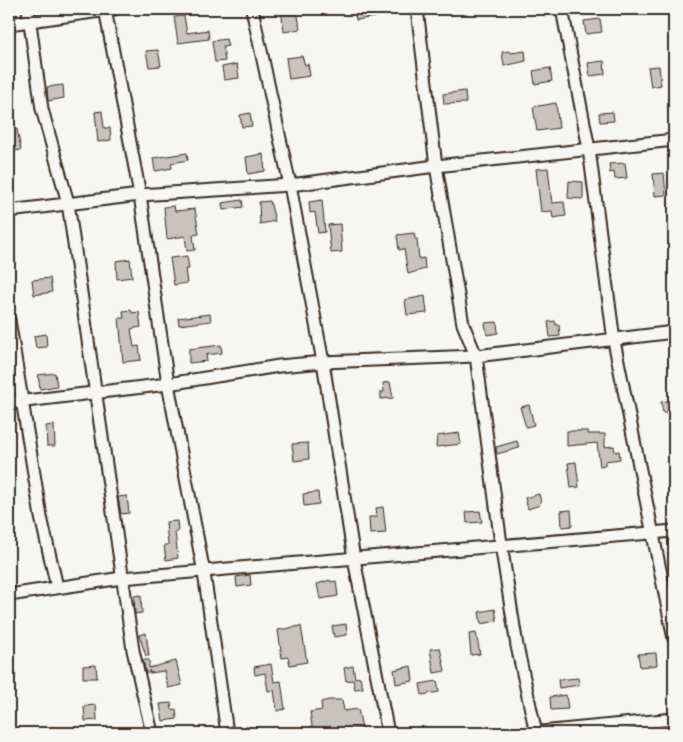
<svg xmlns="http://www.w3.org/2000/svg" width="683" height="742" font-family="Mali,sans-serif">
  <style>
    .building { fill: #c8c3be; stroke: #3b2a1e }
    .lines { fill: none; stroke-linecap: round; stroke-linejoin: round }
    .minor-casing { stroke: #3b2a1e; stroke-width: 15 }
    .minor { stroke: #f6f6f2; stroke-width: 11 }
  </style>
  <rect width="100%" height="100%" fill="#f6f6f2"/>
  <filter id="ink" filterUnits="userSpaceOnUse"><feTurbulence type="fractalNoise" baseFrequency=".02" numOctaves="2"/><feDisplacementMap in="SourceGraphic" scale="10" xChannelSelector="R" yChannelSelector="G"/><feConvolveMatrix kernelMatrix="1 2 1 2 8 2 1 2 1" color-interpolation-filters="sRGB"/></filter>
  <g filter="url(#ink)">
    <g class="building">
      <polygon points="281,9 297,9 300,29 284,32"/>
      <polygon points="354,9 375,9 376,17 356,20"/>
      <polygon points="184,16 187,33 208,30 209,39 178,43 174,17"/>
      <polygon points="600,19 602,32 586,34 584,21"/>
      <polygon points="226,39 228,46 223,47 225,61 215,62 212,41"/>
      <polygon points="158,50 161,66 149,67 146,51"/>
      <polygon points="510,51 511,53 525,51 526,61 504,66 502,52"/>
      <polygon points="302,56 305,65 308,64 310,76 289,79 286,58"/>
      <polygon points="604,61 605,74 590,76 588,63"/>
      <polygon points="237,64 239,78 224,80 222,67"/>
      <polygon points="659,66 661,85 651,87 648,67"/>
      <polygon points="550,68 552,81 535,84 533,71"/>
      <polygon points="63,85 64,98 48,101 47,87"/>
      <polygon points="465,91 466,103 444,104 443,94"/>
      <polygon points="556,103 559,128 537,131 533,107"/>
      <polygon points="102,111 104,128 110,128 111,140 98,142 95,112"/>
      <polygon points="613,112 614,121 600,122 599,113"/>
      <polygon points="250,113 252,126 242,127 240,115"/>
      <polygon points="17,129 21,150 9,152 9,130"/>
      <polygon points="187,153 188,160 171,163 172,168 155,171 153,158"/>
      <polygon points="263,154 265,171 248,174 246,157"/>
      <polygon points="625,163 627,178 615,179 614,172 610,173 609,164"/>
      <polygon points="548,168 552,203 564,202 566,216 553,218 552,211 541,212 536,169"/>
      <polygon points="664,173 666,195 655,196 653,174"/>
      <polygon points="569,181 583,182 583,199 568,198"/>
      <polygon points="242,200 243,207 223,210 222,203"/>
      <polygon points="322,200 325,232 318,233 315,212 310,213 309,202"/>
      <polygon points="270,201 275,221 260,224 259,202"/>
      <polygon points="174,206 175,211 195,209 199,234 193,235 195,250 187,251 185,236 167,239 164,207"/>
      <polygon points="340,224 342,252 331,253 328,225"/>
      <polygon points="414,233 415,239 417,239 419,259 424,258 425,269 408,274 404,249 399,250 397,235"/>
      <polygon points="187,256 189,269 185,269 187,283 174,285 170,258"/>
      <polygon points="130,259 132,277 117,279 116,261"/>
      <polygon points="50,278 52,292 34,295 32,280"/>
      <polygon points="425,296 427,313 407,315 405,300"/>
      <polygon points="131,310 132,313 139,312 141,327 131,329 134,347 139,346 141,360 123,362 119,318 124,318 123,311"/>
      <polygon points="210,314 211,321 179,325 178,318"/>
      <polygon points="555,321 556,325 559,325 560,336 550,337 548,322"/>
      <polygon points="497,322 498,333 487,335 485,323"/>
      <polygon points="46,334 47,347 36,348 34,336"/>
      <polygon points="221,345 222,353 206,355 207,361 189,363 189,349"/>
      <polygon points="55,373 57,386 40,389 38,375"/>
      <polygon points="390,382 393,398 381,399 381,392 384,392 383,383"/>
      <polygon points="674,400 674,412 663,413 661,402"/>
      <polygon points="529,405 534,425 526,427 520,407"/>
      <polygon points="54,425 55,446 47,446 46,426"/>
      <polygon points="567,431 588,431 588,434 605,434 605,447 614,446 615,452 619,451 620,459 605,461 605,465 600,466 597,443 567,446"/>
      <polygon points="459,433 461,444 436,447 437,436"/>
      <polygon points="517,441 519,448 497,454 496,447"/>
      <polygon points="308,443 309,459 294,461 292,444"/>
      <polygon points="576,462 579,487 571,488 568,463"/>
      <polygon points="318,492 319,504 304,506 303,494"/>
      <polygon points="539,494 541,502 539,503 540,505 528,509 525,498"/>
      <polygon points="127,496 129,513 121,514 118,497"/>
      <polygon points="383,507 386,533 370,534 369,517 377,517 376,508"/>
      <polygon points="571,510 572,526 562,527 561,511"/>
      <polygon points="480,511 482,522 467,523 466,512"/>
      <polygon points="177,521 178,532 175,532 178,558 166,560 164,545 168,545 166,522"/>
      <polygon points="250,575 251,585 237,587 236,577"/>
      <polygon points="330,580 331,582 336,581 338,596 320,599 317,584"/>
      <polygon points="141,595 142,613 135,614 134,596"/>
      <polygon points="495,609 497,621 481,624 479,612"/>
      <polygon points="346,624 347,635 334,637 332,626"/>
      <polygon points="301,626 307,662 290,665 288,657 282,658 278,630"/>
      <polygon points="146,633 149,656 146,656 139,635"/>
      <polygon points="476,633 480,654 471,655 469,634"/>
      <polygon points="440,648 445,671 434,673 430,649"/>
      <polygon points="656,653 657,665 640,667 638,654"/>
      <polygon points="143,660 149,660 149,668 176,661 182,685 168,688 164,671 150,673 149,670 150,673 146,673"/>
      <polygon points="271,664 274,682 281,681 285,709 277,711 274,690 268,691 265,673 255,675 254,667"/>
      <polygon points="96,665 97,678 83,678 83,666"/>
      <polygon points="353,666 355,678 360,677 363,688 355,689 353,680 346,681 344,668"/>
      <polygon points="411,666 413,681 396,684 394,670"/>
      <polygon points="578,678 579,685 559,688 558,680"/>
      <polygon points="437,681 439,692 422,695 420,684"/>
      <polygon points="566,695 568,709 551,710 550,697"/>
      <polygon points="329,700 342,700 344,711 358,709 362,728 343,731 342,728 313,733 310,712 322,710 321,702"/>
      <polygon points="171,703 172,710 176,709 177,719 163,721 160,704"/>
      <polygon points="96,705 97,720 85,721 84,706"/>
    </g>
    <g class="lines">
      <g class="minor-casing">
        <g id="minor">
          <polyline points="28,9 42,109 68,203 133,650 152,733"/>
          <polyline points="105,9 140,195 168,384 204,573 227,733"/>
          <polyline points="252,9 290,185 323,362 354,559 388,733"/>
          <polyline points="417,9 436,166 463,324 476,356 501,544 517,646 536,733"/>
          <polyline points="562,9 589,149 614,341 674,639"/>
          <polyline points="9,24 114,9"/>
          <polyline points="9,211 140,195 290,185 436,166 674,140"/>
          <polyline points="9,320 41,517 57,587"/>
          <polyline points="9,403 168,384 279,366 323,362 476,356 674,332"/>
          <polyline points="9,595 122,578 674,531"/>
          <polyline points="531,733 674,719"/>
        </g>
      </g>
      <use href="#minor" class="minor"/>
    </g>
  </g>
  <rect width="683" height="742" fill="none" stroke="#f6f6f2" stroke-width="30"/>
  <rect x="15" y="15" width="653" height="712" fill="none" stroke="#3b2a1e" stroke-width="2" filter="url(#ink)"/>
</svg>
